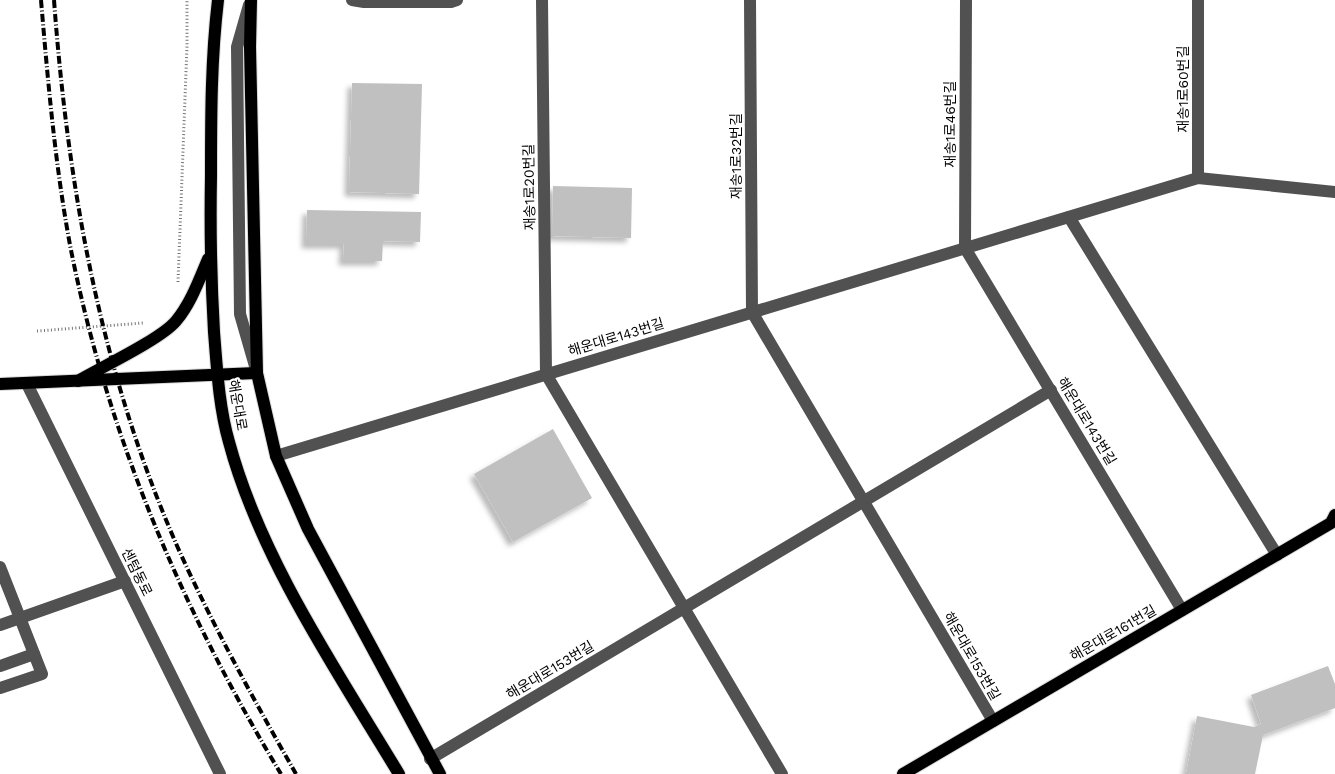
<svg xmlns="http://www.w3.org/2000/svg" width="1335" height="774" font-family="'Work Sans','Noto Sans KR',sans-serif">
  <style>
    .building { fill: #c0c0c0; filter: url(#shadow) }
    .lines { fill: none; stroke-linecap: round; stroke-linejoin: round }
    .major-casing { stroke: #dbdbdb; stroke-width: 14 }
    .path { stroke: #737373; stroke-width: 3; stroke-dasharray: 1 2.5; stroke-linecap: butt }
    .minor { stroke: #515151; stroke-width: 12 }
    .major { stroke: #000; stroke-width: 12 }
    .rail { stroke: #000; stroke-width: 4; stroke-dasharray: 8 2.5 1 2.5; stroke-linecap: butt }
    .labels { text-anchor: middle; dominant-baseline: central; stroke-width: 4.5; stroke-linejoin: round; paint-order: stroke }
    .street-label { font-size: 14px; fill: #000; stroke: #fff }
  </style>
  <defs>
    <filter id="shadow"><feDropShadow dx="-4.5" dy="4.5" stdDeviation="2.5" flood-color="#0004"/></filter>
  </defs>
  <rect width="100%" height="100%" fill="#fff"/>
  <g class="building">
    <polygon points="352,83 422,84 419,194 349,192"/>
    <polygon points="553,186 632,188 631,238 552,236"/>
    <polygon points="307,210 421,212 420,242 383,241 382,261 343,261 344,244 306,244"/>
    <polygon points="553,429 592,498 513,542 474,474"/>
    <polygon points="1328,666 1335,684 1335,708 1263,735 1255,774 1186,774 1197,716 1254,727 1261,724 1251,695"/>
  </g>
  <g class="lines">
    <g class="major-casing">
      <g id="major">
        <path d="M 218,0 C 211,59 211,117 211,176 C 210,229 211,280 214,332 C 217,369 219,407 229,442 C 260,558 337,671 399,774"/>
        <polyline points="251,0 250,47 257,373 276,456 308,529 440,774"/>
        <path d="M 78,381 C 102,367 161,339 176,321 C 191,303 199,280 208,259"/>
        <polyline points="0,384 257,373"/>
        <polyline points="903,774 1331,523 1335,515"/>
      </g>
    </g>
    <g class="path">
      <polyline points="178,282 187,46 187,0"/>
      <polyline points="37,331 143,323"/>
    </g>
    <g class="minor">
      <polyline points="352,0 364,2 451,2 457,0"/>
      <polyline points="542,0 546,374 782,774"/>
      <polyline points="750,0 752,312 993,721"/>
      <polyline points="966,0 965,248 1182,610"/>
      <polyline points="249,5 237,47 240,314 255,366"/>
      <polyline points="1198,178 1198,0"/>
      <polyline points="1069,217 1277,555"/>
      <polyline points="27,384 220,774"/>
      <polyline points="276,456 1198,178 1335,192"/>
      <polyline points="0,567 42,674 0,688"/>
      <polyline points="0,625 125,581"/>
      <polyline points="0,666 34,654"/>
      <polyline points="430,759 1051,390"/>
    </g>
    <use href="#major" class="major"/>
    <g class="rail">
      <path d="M 41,0 C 48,82 55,164 70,245 C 107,434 182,610 281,774"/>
      <path d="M 54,0 C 68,189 101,373 178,548 C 213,626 254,700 296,774"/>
    </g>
  </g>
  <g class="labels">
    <g class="street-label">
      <text transform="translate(1183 89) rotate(-90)">재송1로60번길</text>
      <text transform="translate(950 124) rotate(-90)">재송1로46번길</text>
      <text transform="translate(736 156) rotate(-90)">재송1로32번길</text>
      <text transform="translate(529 187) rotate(-91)">재송1로20번길</text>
      <text transform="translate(616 337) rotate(-17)">해운대로143번길</text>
      <text transform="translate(238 405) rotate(80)">해운대로</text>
      <text transform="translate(1087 421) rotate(59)">해운대로143번길</text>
      <text transform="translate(137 572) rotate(64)">센텀동로</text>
      <text transform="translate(1113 633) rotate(-30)">해운대로161번길</text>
      <text transform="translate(972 656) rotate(60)">해운대로153번길</text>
      <text transform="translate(550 670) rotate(-31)">해운대로153번길</text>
    </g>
  </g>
</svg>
